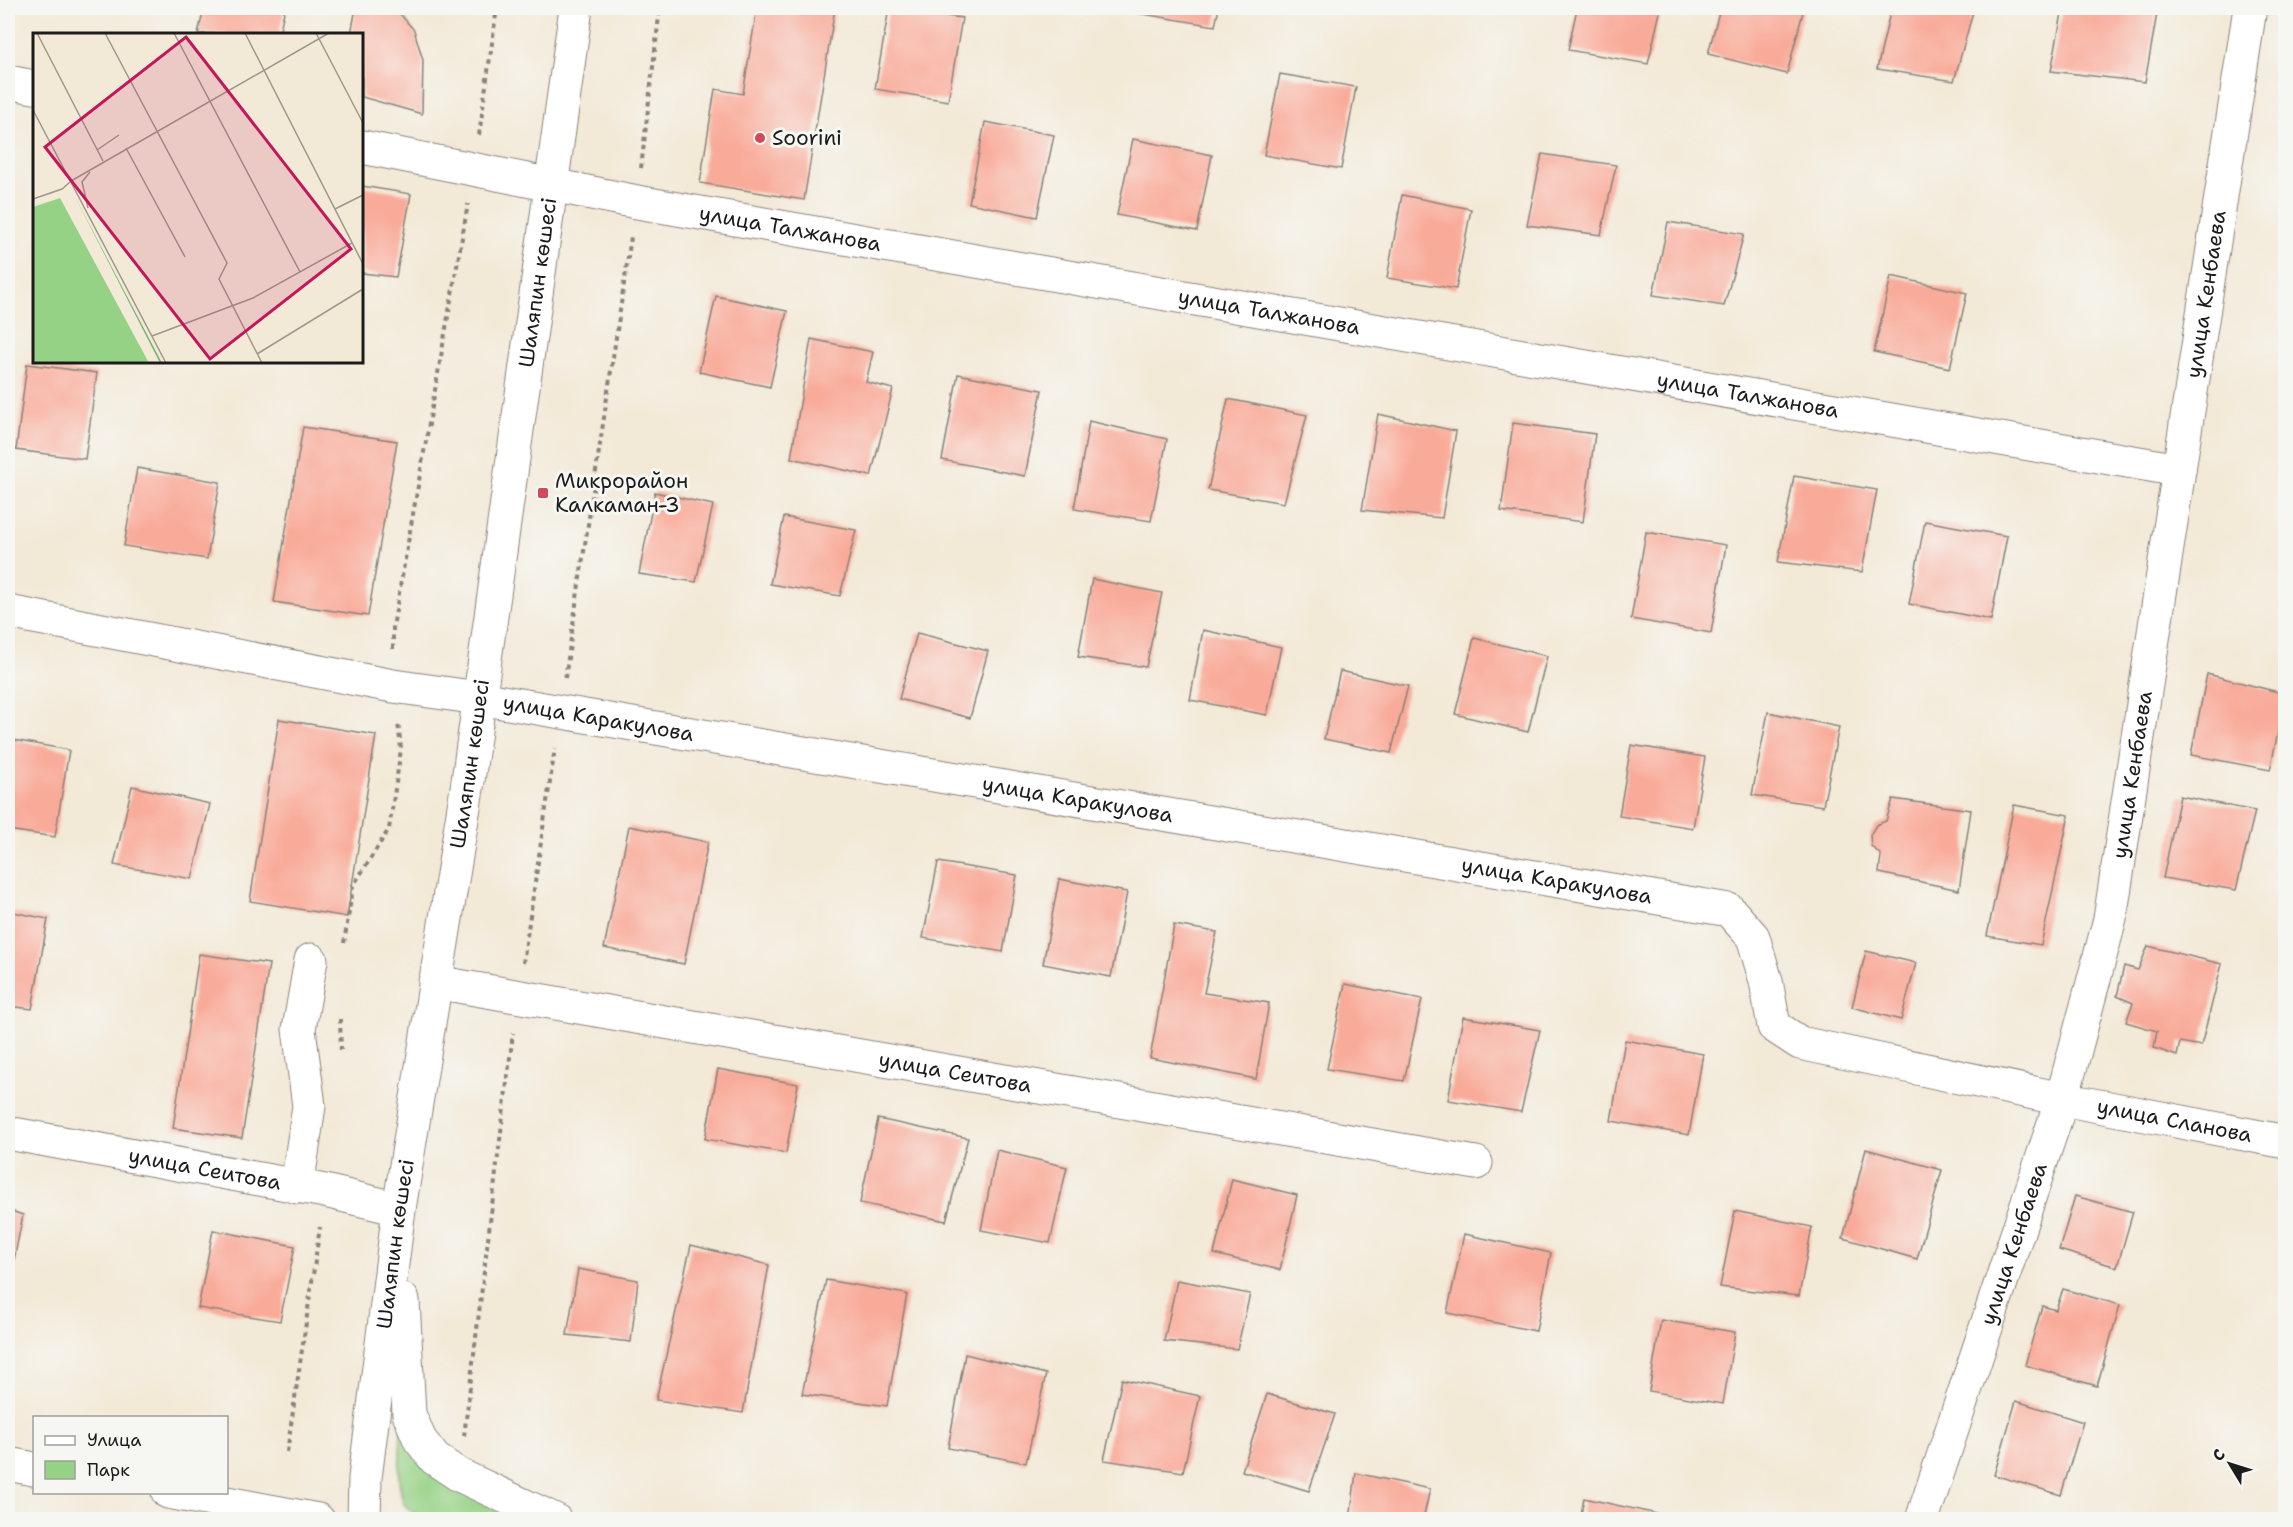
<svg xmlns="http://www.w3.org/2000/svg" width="2293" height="1527" font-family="'Shantell Sans',sans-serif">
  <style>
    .green { fill: #96d286; stroke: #597751; stroke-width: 1.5 }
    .building { fill: #f9ab9a }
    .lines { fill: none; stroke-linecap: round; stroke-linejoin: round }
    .minor-casing { stroke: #88827a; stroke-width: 35 }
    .major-casing { stroke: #88827a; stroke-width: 35 }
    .path { stroke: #88827a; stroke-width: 4; stroke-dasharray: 4.5 4.5; stroke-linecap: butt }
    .minor { stroke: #fff; stroke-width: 33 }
    .major { stroke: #fff; stroke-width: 33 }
    .poi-dot { fill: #d1495b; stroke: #f6f6f2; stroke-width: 2 }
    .labels { text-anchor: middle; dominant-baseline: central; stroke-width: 6; stroke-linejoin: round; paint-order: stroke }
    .poi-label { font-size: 21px; fill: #1c1c1c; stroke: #f6f6f2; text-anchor: start }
    .street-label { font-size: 21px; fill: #1c1c1c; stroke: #f6f6f2 }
    .inset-road { fill: none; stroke: #9d978c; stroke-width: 1.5 }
    .view { fill: #c2185b; fill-opacity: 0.15; stroke: #c2185b; stroke-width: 3 }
    .inset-edge { fill: none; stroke: #1c1c1c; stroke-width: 3 }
  </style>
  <rect width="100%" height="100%" fill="#f6f6f2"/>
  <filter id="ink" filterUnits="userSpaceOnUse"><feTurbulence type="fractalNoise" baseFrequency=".0167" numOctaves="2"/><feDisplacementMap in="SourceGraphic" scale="12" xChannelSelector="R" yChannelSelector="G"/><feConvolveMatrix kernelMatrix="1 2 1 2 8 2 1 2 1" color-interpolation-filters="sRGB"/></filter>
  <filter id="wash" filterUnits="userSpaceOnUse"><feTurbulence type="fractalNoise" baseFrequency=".008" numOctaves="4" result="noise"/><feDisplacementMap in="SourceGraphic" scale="24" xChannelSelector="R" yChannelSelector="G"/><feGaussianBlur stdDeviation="1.35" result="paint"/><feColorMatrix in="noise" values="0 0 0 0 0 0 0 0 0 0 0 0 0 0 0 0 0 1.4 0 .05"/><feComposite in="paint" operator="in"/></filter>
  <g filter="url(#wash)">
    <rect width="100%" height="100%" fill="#f3e9d7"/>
    <polygon class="green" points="401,1425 527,1519 420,1519 403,1503 399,1481"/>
    <g id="blocks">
      <g class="building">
        <polygon points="204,8 285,8 279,34 198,34"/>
        <polygon points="356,8 395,8 414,30 423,60 422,114 362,97 362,34 351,34"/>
        <polygon points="757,8 835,8 804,200 700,183 715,89 743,94"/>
        <polygon points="889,8 962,18 948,101 875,89"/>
        <polygon points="1137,8 1219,8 1215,26 1136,13"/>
        <polygon points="1577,8 1661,8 1648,64 1568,50"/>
        <polygon points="1720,8 1804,8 1787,74 1708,54"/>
        <polygon points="1891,8 1974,8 1954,81 1877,69"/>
        <polygon points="2063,8 2158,8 2145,82 2051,71"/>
        <polygon points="1280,74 1356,87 1341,169 1264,155"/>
        <polygon points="985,122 1054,135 1037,217 969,203"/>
        <polygon points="1133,139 1212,155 1197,231 1117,215"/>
        <polygon points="1542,154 1616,165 1601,235 1527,225"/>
        <polygon points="362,186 411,194 396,277 362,273"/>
        <polygon points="1402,195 1471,209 1456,289 1387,278"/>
        <polygon points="1668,222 1744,234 1724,306 1653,295"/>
        <polygon points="1891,276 1967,293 1950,368 1874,352"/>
        <polygon points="716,296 787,311 770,387 699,372"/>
        <polygon points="811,339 873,352 866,382 893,389 871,476 791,458"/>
        <polygon points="27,364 97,373 85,459 16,450"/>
        <polygon points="958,374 1042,390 1025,476 942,460"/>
        <polygon points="1228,399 1307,415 1284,503 1208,490"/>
        <polygon points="1378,414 1456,431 1442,518 1362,510"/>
        <polygon points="1089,421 1167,439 1151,521 1074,509"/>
        <polygon points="1513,423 1595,434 1583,522 1501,511"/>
        <polygon points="303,427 397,441 368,616 274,602"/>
        <polygon points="137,468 220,482 207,559 124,546"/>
        <polygon points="1794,476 1877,490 1862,572 1778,562"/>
        <polygon points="655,492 713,505 696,582 639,574"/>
        <polygon points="784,517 856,530 840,596 770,584"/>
        <polygon points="1925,521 2007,536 1991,620 1909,604"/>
        <polygon points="1646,532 1726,545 1711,633 1631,619"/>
        <polygon points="1092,579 1162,593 1146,667 1078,657"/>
        <polygon points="1203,630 1281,647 1267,715 1190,700"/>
        <polygon points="917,633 988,651 970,718 899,699"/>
        <polygon points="1474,638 1547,656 1528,732 1455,714"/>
        <polygon points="1340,671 1408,686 1391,753 1324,739"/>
        <polygon points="2207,674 2286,694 2270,770 2191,755"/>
        <polygon points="1768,712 1839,727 1823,806 1752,795"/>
        <polygon points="279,719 376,735 347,917 250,901"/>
        <polygon points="8,739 69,750 55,837 8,830"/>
        <polygon points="1631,745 1705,757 1693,828 1619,816"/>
        <polygon points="132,786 210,804 192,879 114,865"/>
        <polygon points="2180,796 2255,811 2236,890 2163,878"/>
        <polygon points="1893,799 1971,810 1959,890 1879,873 1881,855 1871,846 1870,835 1876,825 1886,821"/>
        <polygon points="2014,805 2069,815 2041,945 1987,936"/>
        <polygon points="629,826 708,842 684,964 604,948"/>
        <polygon points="938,862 1017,875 1003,952 923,938"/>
        <polygon points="1059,879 1127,892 1111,977 1043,964"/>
        <polygon points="8,911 48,919 32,1009 8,1006"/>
        <polygon points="1174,925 1217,932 1204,993 1269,1003 1256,1079 1150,1058"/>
        <polygon points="2148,946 2222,964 2201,1046 2180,1042 2177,1056 2154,1048 2157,1031 2126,1022 2133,1003 2117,996 2124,966 2138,970"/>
        <polygon points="1866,951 1916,963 1901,1020 1852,1007"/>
        <polygon points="199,954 269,964 242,1138 173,1128"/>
        <polygon points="1345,984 1422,999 1404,1081 1327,1069"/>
        <polygon points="1463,1017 1540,1030 1521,1112 1448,1100"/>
        <polygon points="1625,1040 1703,1054 1689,1135 1611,1121"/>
        <polygon points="718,1069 798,1084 786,1153 705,1139"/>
        <polygon points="878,1119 968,1138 946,1221 860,1203"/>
        <polygon points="1866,1149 1942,1170 1917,1259 1843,1238"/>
        <polygon points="997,1150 1067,1167 1050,1243 981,1230"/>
        <polygon points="1232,1179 1297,1195 1280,1270 1214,1254"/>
        <polygon points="2075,1196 2133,1212 2117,1267 2059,1250"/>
        <polygon points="8,1210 23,1215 10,1280 8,1280"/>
        <polygon points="1735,1211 1812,1227 1799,1296 1720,1287"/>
        <polygon points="213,1230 295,1246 280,1321 198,1308"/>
        <polygon points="1464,1234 1551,1253 1536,1331 1447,1313"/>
        <polygon points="691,1245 769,1265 743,1413 656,1400"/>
        <polygon points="578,1269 638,1280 631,1342 567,1335"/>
        <polygon points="826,1280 907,1294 887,1406 802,1394"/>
        <polygon points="1177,1280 1250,1294 1237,1349 1164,1341"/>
        <polygon points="2063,1289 2120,1305 2097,1386 2025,1365 2042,1306 2056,1310"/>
        <polygon points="1661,1320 1735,1332 1723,1404 1649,1391"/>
        <polygon points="965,1354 1046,1374 1026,1463 948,1448"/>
        <polygon points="1122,1379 1200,1396 1183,1472 1104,1460"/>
        <polygon points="1267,1394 1335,1414 1309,1491 1242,1471"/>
        <polygon points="2016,1401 2083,1422 2061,1495 1994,1475"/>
        <polygon points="1356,1473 1430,1489 1423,1520 1350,1520"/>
        <polygon points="1584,1498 1680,1519 1680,1520 1580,1520"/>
      </g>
    </g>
  </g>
  <g filter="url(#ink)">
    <use href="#blocks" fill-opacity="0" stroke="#88827a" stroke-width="1.5"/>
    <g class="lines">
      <g class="minor-casing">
        <g id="minor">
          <polyline points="8,82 34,87"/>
          <path id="s1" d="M 362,147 L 637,202 L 2179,470"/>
          <path id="s2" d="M 8,612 L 393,686 L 479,698 L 1729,910 L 1753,937 L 1766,981 L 1774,1026 L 1800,1043 L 2062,1099 L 2286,1142"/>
          <path id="s3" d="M 435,982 L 1476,1163"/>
          <path id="s4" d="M 8,1133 L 325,1191 L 399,1209"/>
          <polyline points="297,1187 309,1106 299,1029 311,960"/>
          <path id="s5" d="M 1922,1520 L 2062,1099 L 2110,919 L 2250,8"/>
        </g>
      </g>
      <g class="major-casing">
        <g id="major">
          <polyline points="403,1300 409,1414 420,1440 435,1459 459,1475 555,1520"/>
          <polyline points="8,1464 34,1469"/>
          <polyline points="168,1492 318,1520"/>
          <path id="s6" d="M 364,1520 L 365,1478 L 399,1209 L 467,788 L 576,8"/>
        </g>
      </g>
      <g class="path">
        <polyline points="479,135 497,8"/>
        <polyline points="641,168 660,8"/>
        <polyline points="393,649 393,627 468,204"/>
        <polyline points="565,678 631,237"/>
        <polyline points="344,943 353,886 389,829 401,749 398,722"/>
        <polyline points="523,963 555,748"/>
        <polyline points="340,1019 341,1050"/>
        <polyline points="464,1436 513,1033"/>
        <polyline points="287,1452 320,1227"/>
      </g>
      <use href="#minor" class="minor"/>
      <use href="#major" class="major"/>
    </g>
  </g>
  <g class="poi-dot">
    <circle cx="760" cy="138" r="6"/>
    <rect x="537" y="487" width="12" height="12" rx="3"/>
  </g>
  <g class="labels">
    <g class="poi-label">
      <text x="772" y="138">Soorini</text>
      <text x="555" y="481">Микрорайон<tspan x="555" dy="24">Калкаман-3</tspan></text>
    </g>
    <g class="street-label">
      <text stroke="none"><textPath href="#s1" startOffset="436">улица Талжанова</textPath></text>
      <text stroke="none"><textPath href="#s6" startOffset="1250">Шаляпин көшесі</textPath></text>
      <text stroke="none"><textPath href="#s5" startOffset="1262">улица Кенбаева</textPath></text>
      <text stroke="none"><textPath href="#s1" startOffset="922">улица Талжанова</textPath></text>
      <text stroke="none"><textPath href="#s1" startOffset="1408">улица Талжанова</textPath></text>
      <text stroke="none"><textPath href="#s2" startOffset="600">улица Каракулова</textPath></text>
      <text stroke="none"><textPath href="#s6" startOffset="764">Шаляпин көшесі</textPath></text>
      <text stroke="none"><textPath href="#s5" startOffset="776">улица Кенбаева</textPath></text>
      <text stroke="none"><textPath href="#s2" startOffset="1086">улица Каракулова</textPath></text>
      <text stroke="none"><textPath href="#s2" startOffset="1572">улица Каракулова</textPath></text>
      <text stroke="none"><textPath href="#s3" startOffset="528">улица Сеитова</textPath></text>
      <text stroke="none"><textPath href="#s2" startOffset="2288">улица Сланова</textPath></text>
      <text stroke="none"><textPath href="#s4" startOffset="200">улица Сеитова</textPath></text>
      <text stroke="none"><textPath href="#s6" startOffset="278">Шаляпин көшесі</textPath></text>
      <text stroke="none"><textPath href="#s5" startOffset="291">улица Кенбаева</textPath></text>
    </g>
  </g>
  <g transform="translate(33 33)">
    <rect width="330" height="330" fill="#f3e9d7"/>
    <path d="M 27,165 L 116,330 L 0,330 L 0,174 Z" fill="#96d286"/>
    <path d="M 40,160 L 129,330 L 127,330 Z" fill="#78b473"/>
    <path class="inset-road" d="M 4,0 L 70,128M 72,0 L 194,230 L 186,246 L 229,330M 141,0 L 267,239M 212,0 L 330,231M 283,0 L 330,90M 0,77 L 133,330M 93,115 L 152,224M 64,117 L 86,102M 38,148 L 296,0M 0,166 L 29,156 L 38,148M 55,175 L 49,149 L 57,139M 302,176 L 330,162M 119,303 L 220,265 L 319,210M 224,321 L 330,256"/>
    <path class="view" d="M 153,4 L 318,216 L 177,326 L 12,114 Z"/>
    <rect width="330" height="330" class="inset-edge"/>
  </g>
  <rect width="2293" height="1527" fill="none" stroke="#f6f6f2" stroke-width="30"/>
  <rect x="33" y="1416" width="195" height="78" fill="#f6f6f2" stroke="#9f9f9c" stroke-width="1.5"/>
  <rect x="45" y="1436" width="30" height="9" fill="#ffffff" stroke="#9f9f9c" stroke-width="1.5"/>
  <text x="87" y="1446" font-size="18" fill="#1c1c1c">Улица</text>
  <rect x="45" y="1461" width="30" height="18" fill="#96d286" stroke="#9f9f9c" stroke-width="1.5"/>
  <text x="87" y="1476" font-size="18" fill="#1c1c1c">Парк</text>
  <g transform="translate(2230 1464) rotate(308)" stroke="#f6f6f2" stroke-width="4.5" paint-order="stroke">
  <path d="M0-4.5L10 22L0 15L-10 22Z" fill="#1c1c1c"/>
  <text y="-9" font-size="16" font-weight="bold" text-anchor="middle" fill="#1c1c1c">С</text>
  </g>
</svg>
